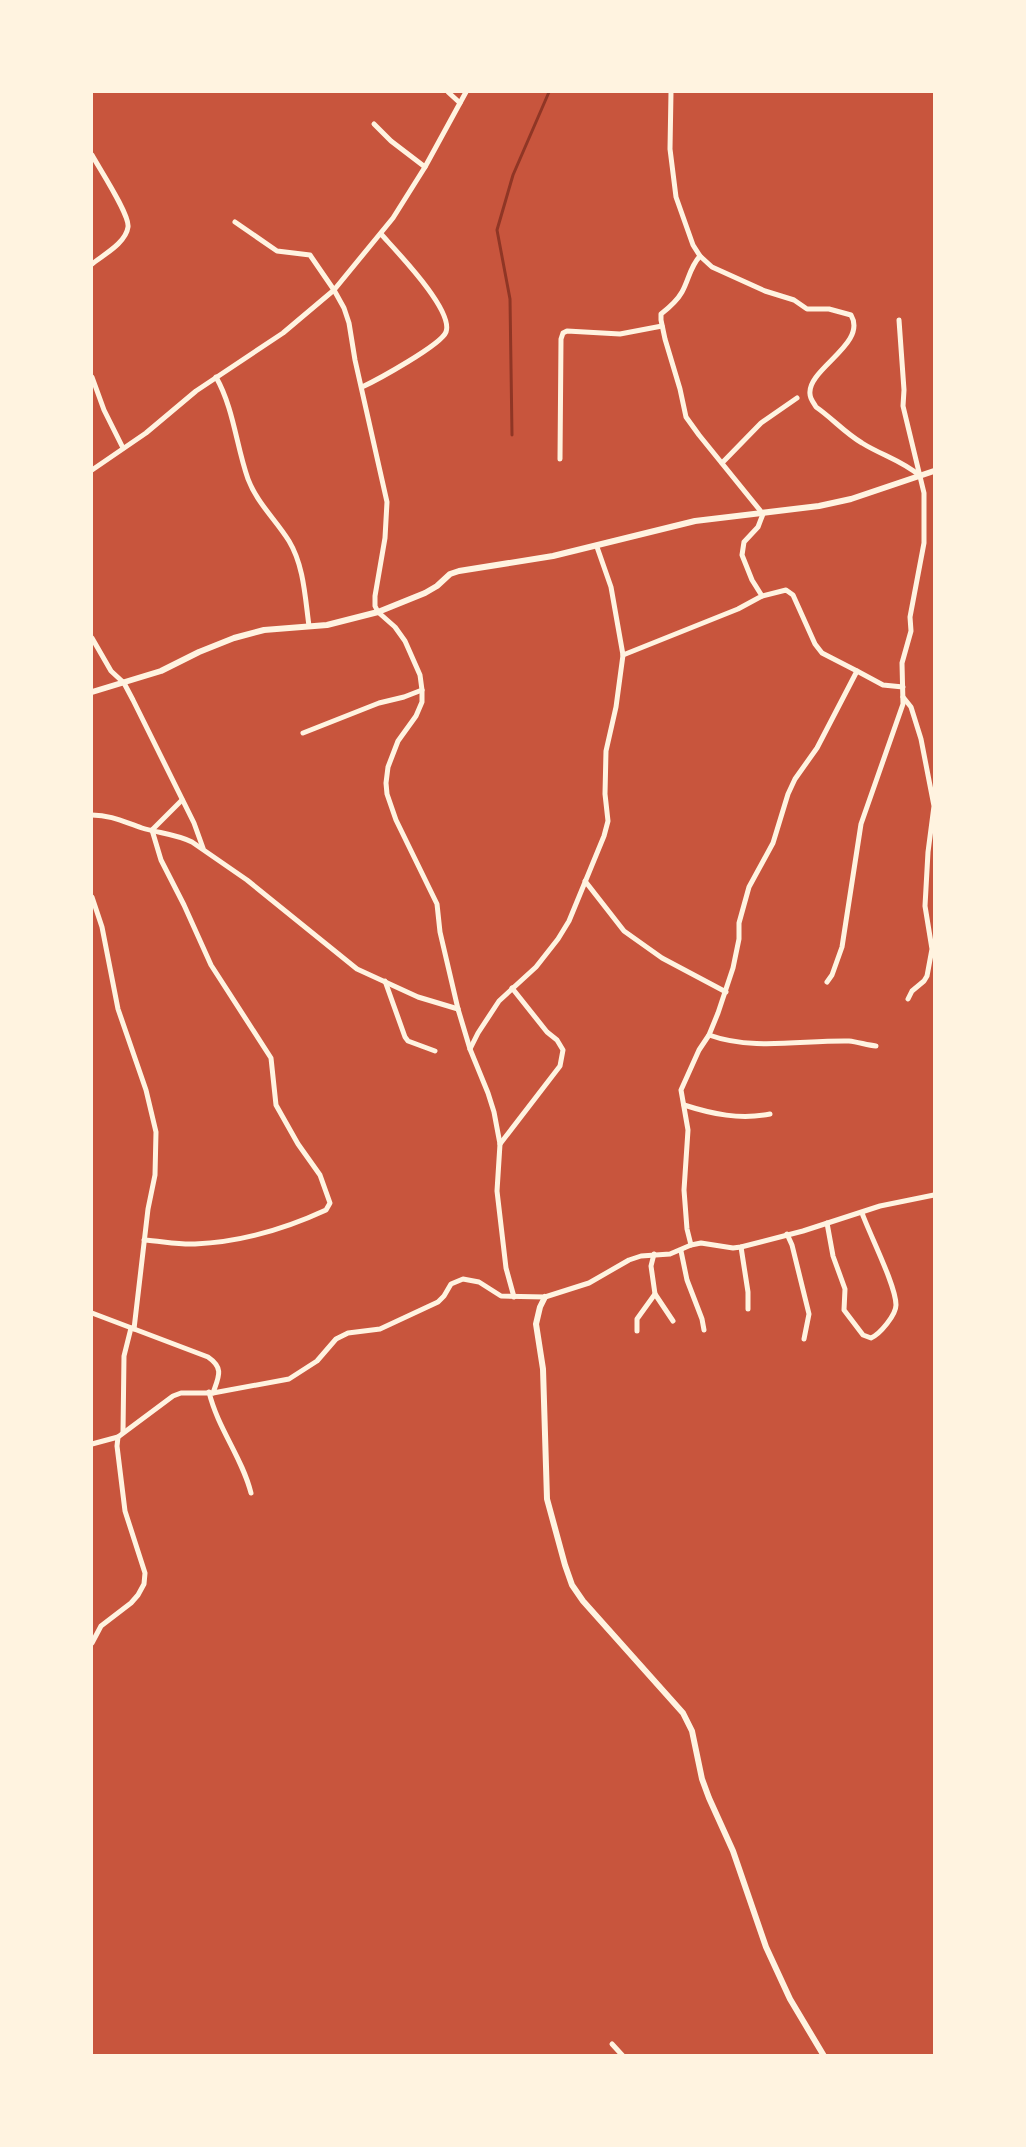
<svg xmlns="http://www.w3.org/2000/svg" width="1026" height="2147" font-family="Quicksand,sans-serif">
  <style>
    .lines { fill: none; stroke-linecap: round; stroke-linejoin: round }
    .stream { stroke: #8f3625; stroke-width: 3 }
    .minor { stroke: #fff3e0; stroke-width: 5 }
    .tertiary { stroke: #fff3e0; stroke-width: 6 }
  </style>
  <rect width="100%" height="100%" fill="#c8553d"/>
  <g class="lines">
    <polyline class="stream" points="512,435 510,299 497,230 513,175 549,92"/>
    <g class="minor">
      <polyline points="448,92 460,103"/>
      <path d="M 671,92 L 670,149 L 676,197 L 693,245 L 700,256 L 712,267 L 765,291 L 794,300 L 807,309 L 829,309 L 851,315 C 868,344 807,369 810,394 C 810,399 814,403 816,407 C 832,418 845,433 862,443 C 881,455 903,461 920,476"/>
      <polyline points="374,124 391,141 425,167"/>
      <path d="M 92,155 C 99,168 130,215 128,227 C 126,243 103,255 92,264"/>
      <polyline points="235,222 277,251 310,255 334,290 344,308 349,323 355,360 387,502 385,538 375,596 375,606 378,612 395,627 405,641 420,675 422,690 422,702 416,716 398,741 388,767 386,783 387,794 396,820 437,904 440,932 458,1009 470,1049 488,1093 494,1112 500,1144 497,1191 506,1268 514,1297"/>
      <polyline points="92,377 104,410 123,448"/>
      <path d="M 216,377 C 234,409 236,445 248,479 C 257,503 276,520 289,541 C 304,566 305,597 309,626"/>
      <path d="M 362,387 C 377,380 441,345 446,332 C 454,310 396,251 381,234"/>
      <polyline points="560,459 561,339 563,333 567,331 620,334 662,326"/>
      <polyline points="722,463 761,423 797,398"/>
      <polyline points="92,470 146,433 196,391 283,333 334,290 393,218 425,167 466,92"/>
      <polyline points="762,596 786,590 793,595 815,644 822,653 857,671"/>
      <polyline points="92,638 111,671 124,683 133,700 194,823 203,848"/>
      <path d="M 623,655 L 738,609 L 762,596 L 752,580 L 742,555 L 744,542 L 758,527 L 763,514 L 699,435 L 686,417 L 680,389 L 665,339 L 661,320 L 661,314 C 670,307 677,301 682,292 C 689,279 690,267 700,256"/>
      <polyline points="903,697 911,707 921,739 934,806 928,852 925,906 932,949 927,976 924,981 912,991 908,999"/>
      <polyline points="303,733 379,703 404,697 422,690"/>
      <path d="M 92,815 C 111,815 124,822 142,828 C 158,833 176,834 192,842 L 247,880 L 357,969 L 418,997 L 458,1009"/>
      <polyline points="152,830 182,800"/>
      <polyline points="585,881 624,931 662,958 726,992"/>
      <polyline points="92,897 102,927 118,1009 146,1090 156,1132 155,1175 148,1209 134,1329"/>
      <polyline points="385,981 405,1037 408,1041 435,1051"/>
      <polyline points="827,982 832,975 842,947 861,824 903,704 902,663 911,631 910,617 924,543 924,493 903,406 904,390 899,320"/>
      <path d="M 709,1035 C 753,1051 803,1040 849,1041 C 858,1042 867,1045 876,1046"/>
      <polyline points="470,1049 478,1033 499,1001 536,967 558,939 569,921 604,836 608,821 605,794 606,751 616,707 623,655 611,587 597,547"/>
      <path d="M 684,1105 C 712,1114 740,1120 770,1114"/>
      <polyline points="500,1144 560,1066 563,1050 557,1040 547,1032 512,988"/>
      <path d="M 827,1223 L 833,1256 L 845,1289 L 844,1310 L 863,1335 L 871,1338 C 880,1334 896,1315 896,1305 C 896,1286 870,1235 862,1213"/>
      <polyline points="787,1234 792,1245 809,1314 804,1339"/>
      <path d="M 144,1240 C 161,1241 179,1245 195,1244 C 241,1242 285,1229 326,1210 L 330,1203 L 320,1175 L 298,1144 L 276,1105 L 271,1058 L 211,965 L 184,905 L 161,860 L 152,830"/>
      <polyline points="691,1245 687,1229 684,1190 688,1130 681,1090 699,1050 709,1035 718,1013 733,968 739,939 739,923 749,887 773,843 788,794 795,779 817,748 857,671 883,685 903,687"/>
      <polyline points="741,1247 748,1292 748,1309"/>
      <polyline points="681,1251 687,1280 702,1319 704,1330"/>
      <polyline points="655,1294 673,1321"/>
      <path d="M 92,1313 L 208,1357 C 224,1368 219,1376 213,1393"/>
      <polyline points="637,1331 637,1319 655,1294 651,1266 654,1254"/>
      <path d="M 209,1392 C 218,1429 242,1457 251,1493"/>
      <polyline points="123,1432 124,1356 131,1328"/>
      <polyline points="92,1444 118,1437"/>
      <polyline points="92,1643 101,1626 131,1603 138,1595 144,1584 145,1573 125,1511 117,1446 118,1437 173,1396 181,1393 213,1393 289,1379 317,1361 336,1339 348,1333 380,1329 438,1302 444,1296 451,1284 463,1279 479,1282 501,1296 545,1297 589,1283 629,1260 641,1256 670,1254 691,1245 701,1243 733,1248 741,1247 803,1231 880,1206 934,1195"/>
      <polyline points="612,2044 623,2056"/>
    </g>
    <g class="tertiary">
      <polyline points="92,692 161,671 199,652 234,638 264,630 327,625 378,612 425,593 437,586 450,574 459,571 553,556 695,521 819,506 851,499 934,471"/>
      <polyline points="545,1297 540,1307 536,1324 543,1369 547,1499 565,1565 572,1585 583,1601 683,1713 692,1731 702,1779 709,1798 733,1851 766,1947 790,1999 824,2056"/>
    </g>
  </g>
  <rect width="1026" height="2147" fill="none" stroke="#fff3e0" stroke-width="186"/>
</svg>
